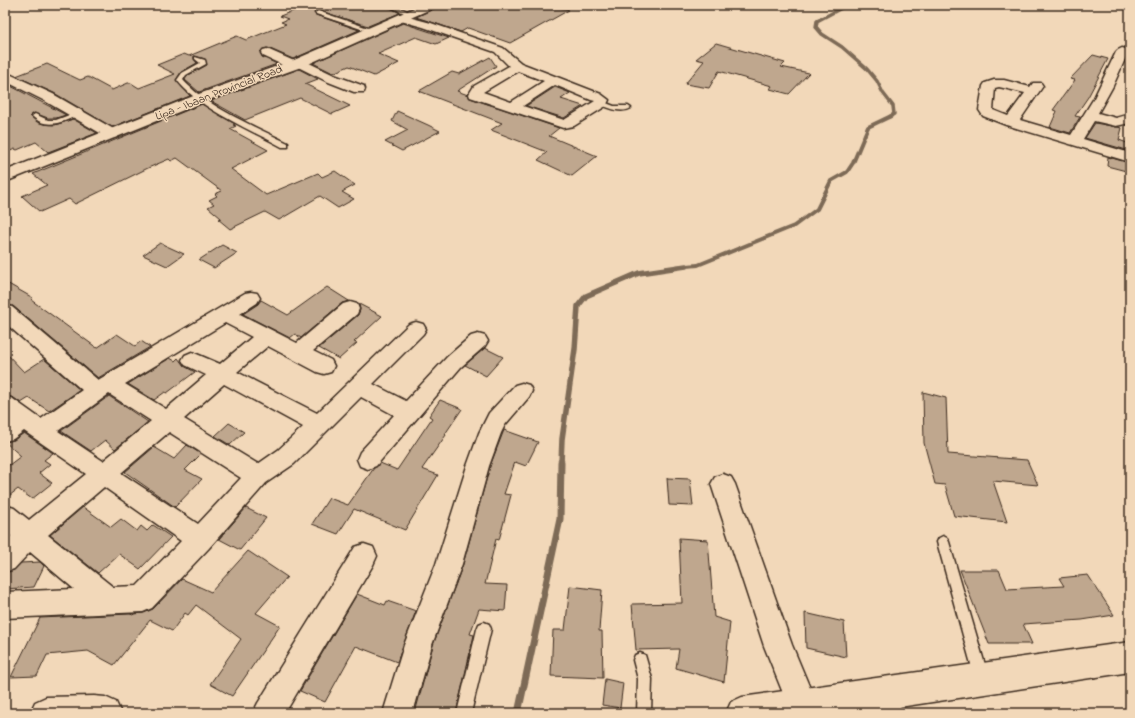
<svg xmlns="http://www.w3.org/2000/svg" width="1135" height="718" font-family="'Indie Flower',sans-serif">
  <style>
    .lines { fill: none; stroke-linecap: round; stroke-linejoin: round }
    .stream-far3 { stroke: #7d6a56; stroke-width: 3.5 }
    .stream-far2 { stroke: #7d6a56; stroke-width: 4 }
    .stream-far1 { stroke: #7d6a56; stroke-width: 5.5 }
    .stream { stroke: #7d6a56; stroke-width: 7 }
    .building { fill: #bfa78e; stroke: #3b2a1e }
    .service-casing { stroke: #3b2a1e; stroke-width: 3 }
    .minor-casing { stroke: #3b2a1e; stroke-width: 3 }
    .tertiary-casing { stroke: #3b2a1e; stroke-width: 3 }
    .secondary-casing { stroke: #3b2a1e; stroke-width: 3 }
    .service { fill: #f2d8b9; fill-rule: evenodd }
    .minor { fill: #f2d8b9; fill-rule: evenodd }
    .tertiary { fill: #f2d8b9; fill-rule: evenodd }
    .secondary { fill: #f2d8b9; fill-rule: evenodd }
    .labels { text-anchor: middle; dominant-baseline: central; stroke-width: 3; stroke-linejoin: round; paint-order: stroke }
    .far-street-label { font-size: 12px; fill: #3b2a1e; stroke: #f2d8b9 }
  </style>
  <rect width="100%" height="100%" fill="#f2d8b9"/>
  <filter id="ink" filterUnits="userSpaceOnUse"><feTurbulence type="fractalNoise" baseFrequency=".025" numOctaves="2"/><feDisplacementMap in="SourceGraphic" scale="8" xChannelSelector="R" yChannelSelector="G"/><feConvolveMatrix kernelMatrix="1 2 1 2 8 2 1 2 1" color-interpolation-filters="sRGB"/></filter>
  <g filter="url(#ink)">
    <g class="lines">
      <polyline class="stream-far3" points="847,5 817,21 816,27 822,34 842,47 867,69 877,81 883,93 893,106 894,114 889,117"/>
      <polyline class="stream-far2" points="676,267 698,265 794,226 817,209 831,181 847,172 853,163 868,127 891,116"/>
      <polyline class="stream-far1" points="561,463 562,439 575,349 578,306 586,296 639,273 686,266"/>
      <polyline class="stream" points="518,713 560,519 561,462"/>
    </g>
    <g class="building">
      <polygon points="308,5 385,5 400,13 368,26 317,10 314,13 316,15 359,30 293,59 268,48 263,49 260,52 262,57 277,64 199,92 185,80 187,76 207,65 205,59 194,56 194,59 197,63 181,72 176,80 190,96 112,127 54,93 16,76 47,64 80,80 88,77 112,90 128,83 131,83 139,88 175,74 157,65 184,54 189,56 237,36 246,40 286,24 281,22 288,19 280,16"/>
      <polygon points="438,5 553,5 569,10 510,43 468,28 461,32 416,17 436,8"/>
      <polygon points="403,23 449,38 436,44 416,37 378,54 399,63 374,76 349,66 333,73 313,63"/>
      <polygon points="716,43 785,63 781,67 809,73 789,94 770,89 772,86 719,71 709,88 685,84 704,61 696,59"/>
      <polygon points="1093,55 1108,59 1088,97 1075,116 1080,117 1070,133 1050,127 1057,111 1053,110 1075,80 1070,79"/>
      <polygon points="490,57 496,66 457,91 468,95 470,98 559,128 549,136 597,156 572,176 538,160 547,152 491,130 502,123 419,91 452,72 459,74"/>
      <polygon points="299,69 318,79 305,84 350,106 332,114 300,98 245,120 211,101"/>
      <polygon points="5,83 66,115 56,118 48,118 34,113 30,116 37,122 43,124 55,125 73,119 97,133 48,152 36,142 17,150 15,149 5,153"/>
      <polygon points="555,87 570,93 561,99 583,106 564,118 526,106"/>
      <polygon points="202,104 235,124 233,125 236,126 230,129 268,150 231,169 266,195 318,173 322,177 335,171 355,185 342,192 354,199 338,208 320,196 279,220 265,212 230,229 218,219 221,218 208,207 214,204 209,200 217,196 215,194 222,191 177,158 171,161 169,159 148,168 75,204 69,199 40,212 22,196 47,185 33,174"/>
      <polygon points="397,111 428,125 440,131 402,151 385,142 408,130 392,121"/>
      <polygon points="1095,123 1122,128 1119,140 1130,144 1130,151 1085,138"/>
      <polygon points="1108,157 1130,163 1130,172 1107,166"/>
      <polygon points="160,243 184,254 167,266 143,255"/>
      <polygon points="222,245 237,253 214,268 199,260"/>
      <polygon points="5,282 33,298 31,300 97,348 117,334 135,346 141,341 150,347 98,378 13,306 5,304"/>
      <polygon points="327,287 349,301 342,303 301,338 295,334 290,338 243,314 258,304 261,300 288,315"/>
      <polygon points="359,304 382,316 354,342 357,343 339,359 319,348 358,315 360,310"/>
      <polygon points="485,348 503,357 486,376 465,365"/>
      <polygon points="5,352 24,372 44,359 80,390 49,411 29,398 21,403 14,398 5,395"/>
      <polygon points="170,358 175,361 178,358 184,366 195,372 167,393 165,392 154,400 128,384"/>
      <polygon points="923,392 946,398 948,454 1027,460 1038,485 993,481 1007,522 954,516 945,485 935,484 924,443"/>
      <polygon points="109,396 148,422 115,449 105,440 91,451 61,431"/>
      <polygon points="440,400 462,409 445,434 446,435 422,469 438,475 405,530 354,509 338,534 312,524 329,498 348,505 374,468 380,463 397,470 432,418 429,416"/>
      <polygon points="229,423 244,432 230,445 215,436"/>
      <polygon points="504,430 538,442 526,466 515,462 504,494 511,495 499,540 496,539 485,584 507,585 505,611 479,609 470,634 474,635 456,713 415,713 433,645 463,564 490,466"/>
      <polygon points="24,433 53,453 44,460 50,464 39,473 52,483 32,499 18,489 5,499 5,468 21,456 5,442 14,440"/>
      <polygon points="187,445 201,454 185,470 202,479 175,507 125,472 154,447 174,459"/>
      <polygon points="667,478 690,479 693,506 669,505"/>
      <polygon points="83,507 111,527 121,519 137,531 141,526 147,531 153,525 171,537 140,569 119,554 98,573 50,535"/>
      <polygon points="246,508 266,518 240,550 219,539"/>
      <polygon points="679,538 708,540 714,617 730,622 724,682 676,668 679,649 636,650 632,604 682,603"/>
      <polygon points="248,551 287,577 256,613 280,626 232,696 210,684 241,639 196,605 188,615 185,613 172,631 150,620 114,665 88,651 47,655 37,676 11,677 40,618 130,614 133,615 134,614 144,613 153,609 182,579 211,592"/>
      <polygon points="40,562 44,566 34,587 5,589 5,573 14,570 21,563"/>
      <polygon points="960,570 999,570 1007,589 1064,586 1059,578 1088,575 1114,615 1082,620 1023,624 1032,644 989,644"/>
      <polygon points="570,586 602,590 599,631 602,631 603,678 551,676 553,630 565,630"/>
      <polygon points="357,594 385,605 387,601 416,611 397,662 356,646 325,702 300,691"/>
      <polygon points="805,613 844,622 846,657 806,648"/>
      <polygon points="605,679 623,683 620,708 602,705"/>
    </g>
    <g class="lines">
      <g class="service-casing">
        <g id="service">
          <polygon points="386,5 394,5 414,14 409,15"/>
          <polygon points="318,11 374,30 375,31 370,32 316,14 315,13"/>
          <path d="M 195,57 L 205,60 L 206,64 L 186,75 L 183,80 C 207,107 256,127 288,143 L 288,147 L 282,147 C 251,130 198,108 177,80 L 182,73 L 200,63 L 195,59 Z"/>
          <path d="M 601,101 L 614,106 L 628,106 L 631,108 C 622,114 608,108 599,104 L 599,102 Z"/>
          <path d="M 77,112 L 80,114 L 79,115 C 63,122 46,130 32,116 L 35,114 L 48,120 L 56,120 Z"/>
          <polygon points="943,536 947,538 949,542 988,675 986,680 981,682 976,680 974,675 937,542 939,538"/>
          <polygon points="484,622 489,624 491,629 471,713 457,713 477,629 479,624"/>
          <polygon points="640,653 645,655 652,679 651,713 637,713 638,679 633,660 635,655"/>
          <polygon points="894,688 899,690 901,695 900,713 886,713 887,695 889,690"/>
        </g>
      </g>
      <g class="minor-casing">
        <g id="minor">
          <path d="M 401,15 L 431,23 L 503,48 L 521,63 L 601,94 L 609,100 L 606,106 L 574,126 L 563,128 L 470,97 L 469,94 L 474,86 L 509,66 L 495,52 L 423,27 L 397,20 L 396,18 ZM 518,71 L 544,81 L 511,102 L 483,92 ZM 555,85 L 591,100 L 595,101 L 564,120 L 523,106 Z"/>
          <path d="M 1122,48 L 1130,50 L 1130,58 L 1126,57 L 1113,86 L 1098,113 L 1116,118 L 1130,114 L 1130,123 L 1116,126 L 1094,121 L 1083,139 L 1130,153 L 1130,162 L 1006,125 L 983,116 L 979,110 L 983,86 L 985,83 L 994,80 L 1004,80 L 1030,87 L 1033,83 L 1041,83 L 1043,86 L 1020,120 L 1071,135 L 1094,98 L 1116,52 L 1118,50 ZM 999,87 L 1025,93 L 1008,116 L 993,110 L 995,88 Z"/>
          <polygon points="267,49 294,61 299,59 303,60 334,75 364,86 365,89 364,92 354,92 326,81 298,67 293,69 289,68 263,56 261,53 263,50"/>
          <polygon points="5,72 53,94 117,131 119,134 117,137 112,138 107,137 43,100 5,81"/>
          <path d="M 251,292 L 257,293 L 260,298 L 257,303 L 240,314 L 297,343 L 343,304 L 350,302 L 357,304 L 359,309 L 357,314 L 313,351 L 331,360 L 334,366 L 331,372 L 324,374 L 317,372 L 268,346 L 237,372 L 317,413 L 409,324 L 416,322 L 423,324 L 426,329 L 423,334 L 373,384 L 406,401 L 447,357 L 471,336 L 478,334 L 485,336 L 488,341 L 485,346 L 461,367 L 376,466 L 368,469 L 360,466 L 357,459 L 360,452 L 394,415 L 361,397 L 294,464 L 266,483 L 209,548 L 152,608 L 143,612 L 5,618 L 5,592 L 74,589 L 30,552 L 14,569 L 5,572 L 5,543 L 11,536 L 5,531 L 5,505 L 14,508 L 29,520 L 86,474 L 24,431 L 13,439 L 5,441 L 5,420 L 8,419 L 5,417 L 5,396 L 13,399 L 41,419 L 82,390 L 5,323 L 5,305 L 12,307 L 98,380 L 245,293 ZM 225,323 L 252,337 L 220,364 L 192,352 L 185,355 L 182,360 L 185,365 L 206,375 L 166,409 L 125,384 ZM 224,384 L 303,427 L 278,450 L 258,464 L 184,419 ZM 109,394 L 151,421 L 103,461 L 58,431 ZM 169,432 L 241,478 L 198,524 L 121,473 ZM 104,487 L 181,541 L 137,586 L 113,587 L 48,535 Z"/>
          <polygon points="522,383 529,385 532,391 529,397 505,425 501,433 489,466 462,564 432,645 413,713 383,713 404,645 436,564 467,466 479,433 489,413 515,385"/>
          <polygon points="723,474 731,477 735,484 792,645 817,705 813,713 791,713 764,646 711,484 715,477"/>
          <polygon points="364,544 373,547 377,556 373,565 285,713 253,713 258,703 355,547"/>
        </g>
      </g>
      <g class="tertiary-casing">
        <g id="tertiary">
          <polygon points="1130,642 1130,672 860,713 726,713 731,702 742,697"/>
          <polygon points="94,696 105,697 116,702 121,713 30,713 35,702 46,697"/>
        </g>
      </g>
      <g class="secondary-casing">
        <polygon id="secondary" points="421,5 437,5 435,7 304,66 206,101 5,182 5,171 196,95 294,60"/>
      </g>
      <use href="#service" class="service"/>
      <use href="#minor" class="minor"/>
      <use href="#tertiary" class="tertiary"/>
      <use href="#secondary" class="secondary"/>
    </g>
  </g>
  <g class="labels">
    <g class="far-street-label">
      <text transform="translate(219 93) rotate(-21)">Lipa - Ibaan Provincial Road</text>
    </g>
  </g>
  <rect width="1135" height="718" fill="none" stroke="#f2d8b9" stroke-width="20"/>
  <rect x="10" y="10" width="1115" height="698" fill="none" stroke="#3b2a1e" stroke-width="1.5" filter="url(#ink)"/>
</svg>
